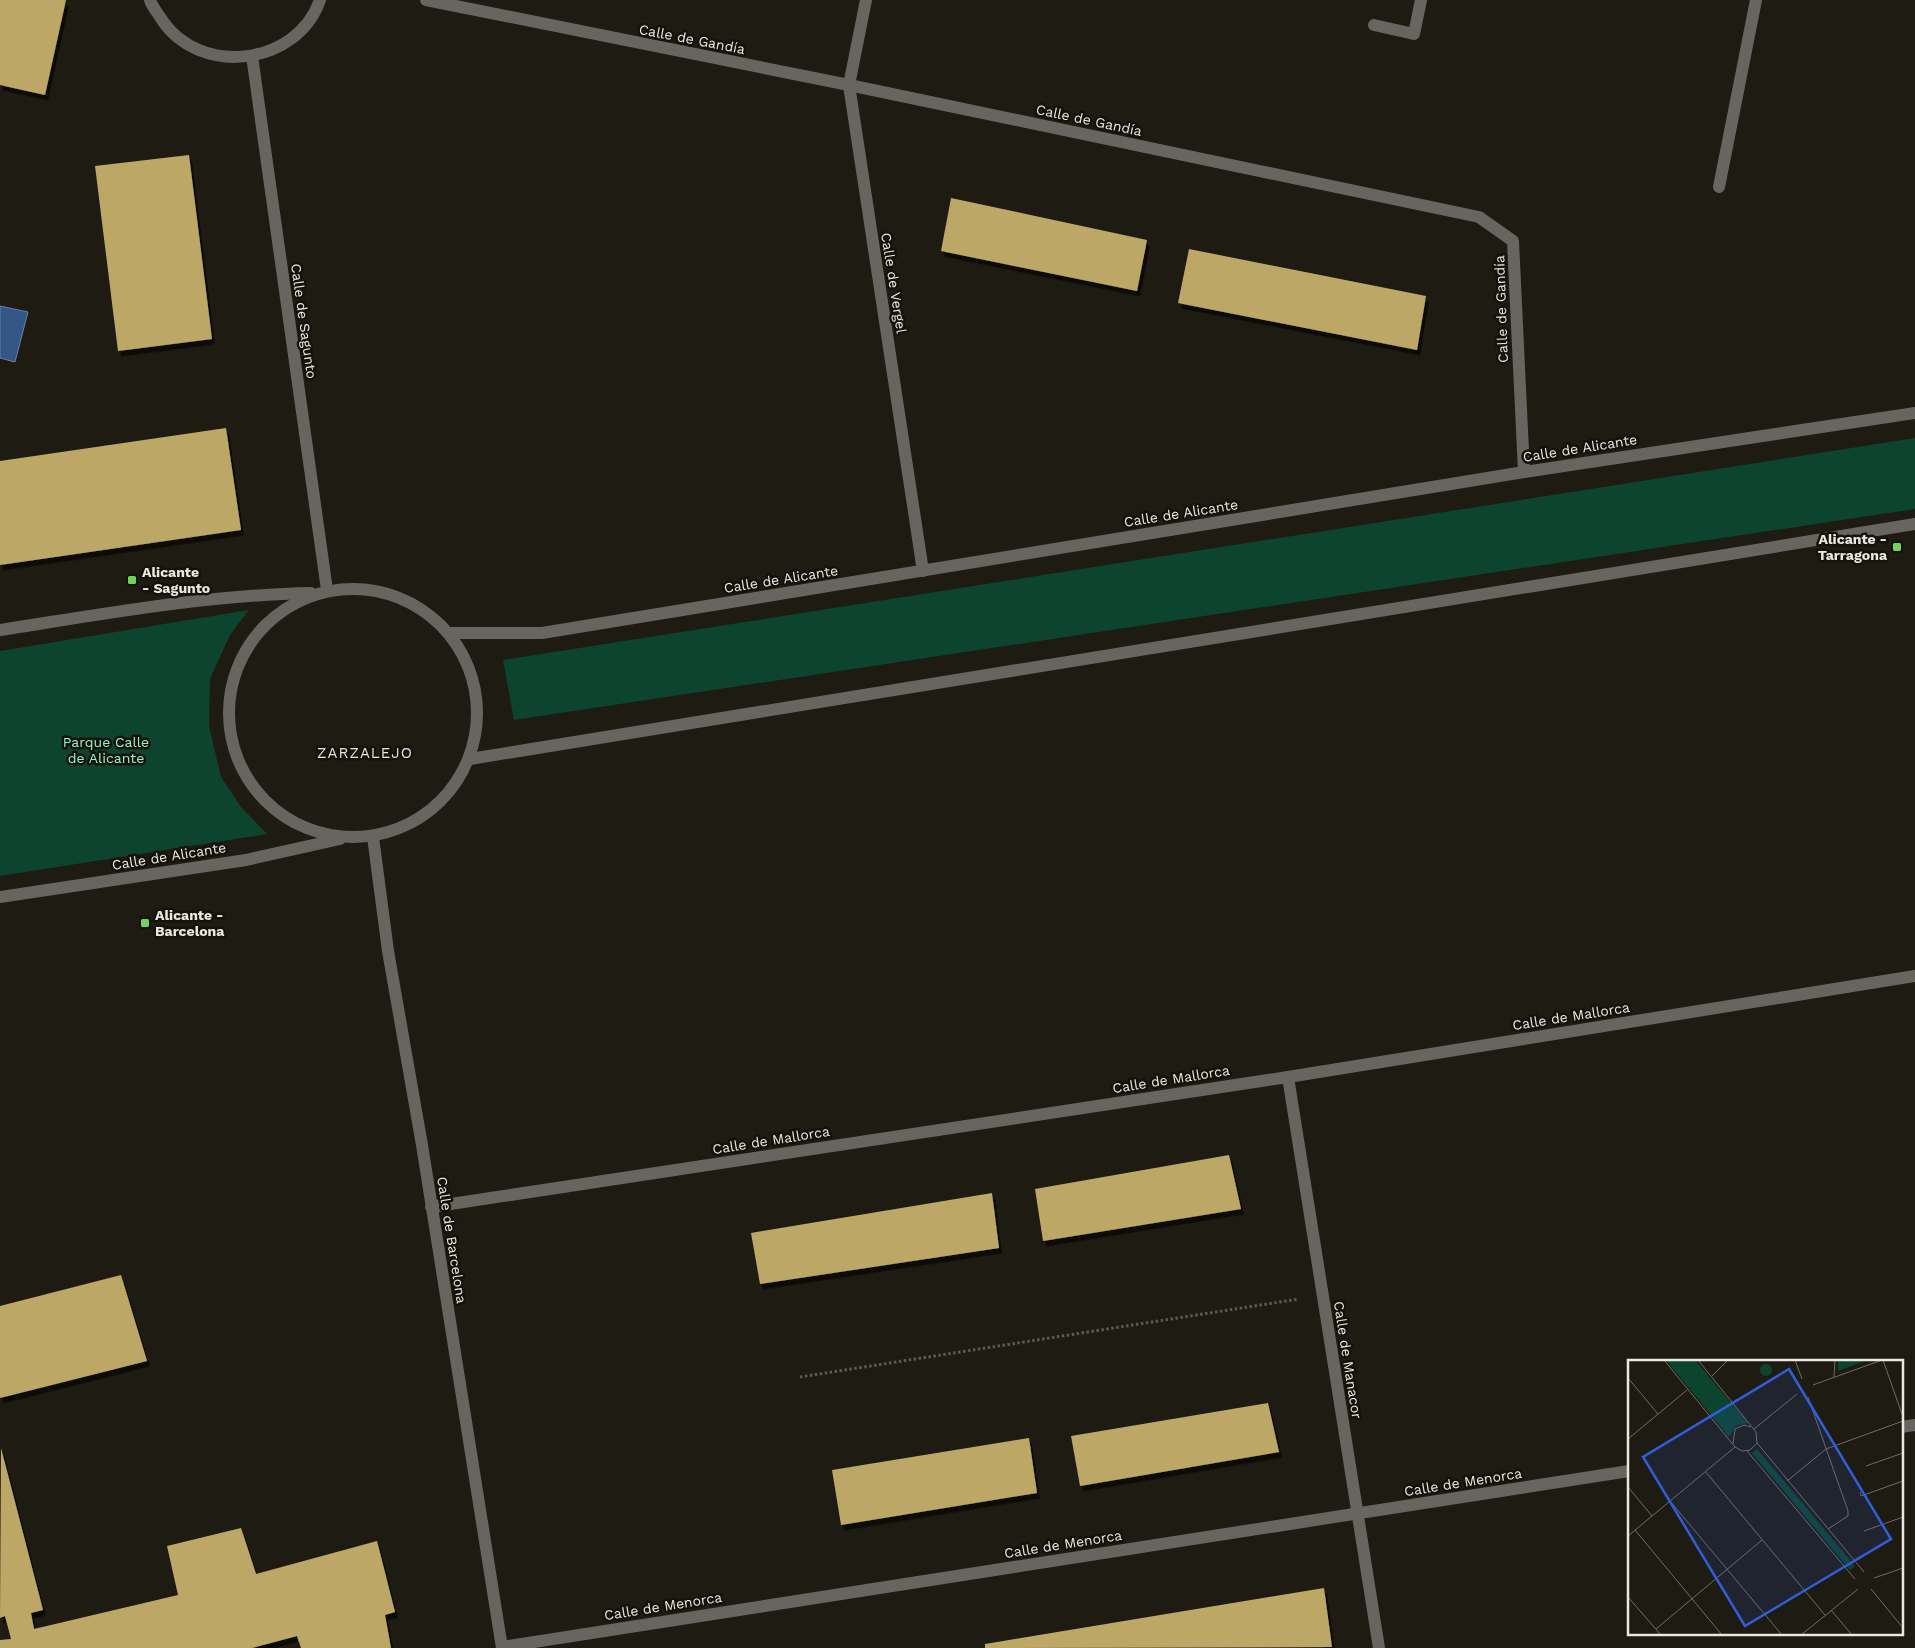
<svg xmlns="http://www.w3.org/2000/svg" width="1915" height="1648" font-family="'Work Sans',sans-serif">
  <style>
    .green { fill: #0c4430 }
    .water { fill: #325786; stroke: #6982a2 }
    .building { fill: #bda766; filter: url(#shadow) }
    .lines { fill: none; stroke-linecap: round; stroke-linejoin: round }
    .path { stroke: #5d5a52; stroke-width: 3; stroke-dasharray: 2.5 2.5; stroke-linecap: butt }
    .minor { stroke: #686460; stroke-width: 12 }
    .tertiary { stroke: #686460; stroke-width: 12 }
    .poi-dot { fill: #73d25d; stroke: #151209; stroke-width: 2 }
    .labels { text-anchor: middle; dominant-baseline: central; stroke-width: 5; stroke-linejoin: round; paint-order: stroke }
    .street-label { font-size: 14px; fill: #eae8e2; stroke: #151209 }
    .poi-label { font-size: 14px; font-weight: bold; fill: #eae8e2; stroke: #151209; text-anchor: start }
    .park-label { font-size: 14px; fill: #8df7c9; stroke: #151209 }
    .neighbourhood-label { font-size: 15px; letter-spacing: 1px; fill: #e6e2d5; stroke: #151209 }
    .inset-road { fill: none; stroke: #706d65; stroke-width: 1 }
    .view { fill: #325dd9; fill-opacity: 0.15; stroke: #325dd9; stroke-width: 2.5 }
    .inset-edge { fill: none; stroke: #eae8e2; stroke-width: 2.5 }
  </style>
  <defs>
    <filter id="shadow"><feDropShadow dx="3" dy="5.5" stdDeviation="0" flood-color="#0009"/></filter>
  </defs>
  <rect width="100%" height="100%" fill="#1e1b12"/>
  <g class="green">
    <polygon points="1915,438 1915,509 514,720 503,660"/>
    <polygon points="249,610 230,635 210,679 209,726 221,777 241,807 267,834 0,876 0,651"/>
  </g>
  <polygon class="water" points="0,306 28,312 15,362 0,358"/>
  <g class="building">
    <polygon points="0,0 66,0 45,95 0,85"/>
    <polygon points="189,155 212,339 118,351 95,166"/>
    <polygon points="951,198 1147,240 1137,291 941,251"/>
    <polygon points="1189,249 1426,296 1417,350 1178,303"/>
    <polygon points="226,428 241,530 0,565 0,461"/>
    <polygon points="1229,1155 1241,1209 1043,1241 1035,1189"/>
    <polygon points="992,1193 999,1248 760,1284 751,1233"/>
    <polygon points="121,1275 147,1361 0,1398 0,1306"/>
    <polygon points="1268,1403 1279,1452 1080,1486 1071,1436"/>
    <polygon points="1029,1438 1037,1493 841,1525 832,1470"/>
    <polygon points="1,1448 43,1610 31,1613 34,1629 178,1595 167,1546 241,1528 256,1574 377,1541 395,1612 385,1615 391,1648 301,1648 297,1636 252,1648 0,1648 0,1640 11,1639 5,1616 0,1618"/>
    <polygon points="1324,1588 1332,1647 985,1648 985,1644"/>
  </g>
  <g class="lines">
    <polyline class="path" points="800,1377 1299,1299"/>
    <g class="minor">
      <polyline points="426,0 849,85 1479,217 1513,241 1524,472"/>
      <polyline points="866,0 849,85 923,571"/>
      <polyline points="1374,25 1414,34 1421,0"/>
      <polyline points="1719,187 1756,0"/>
      <polyline points="1288,1077 1379,1648"/>
      <polyline points="431,1207 1288,1077 1915,976"/>
      <polyline points="1901,1427 1915,1425"/>
      <polyline points="502,1647 1629,1471"/>
    </g>
    <g class="tertiary">
      <path d="M 150,0 C 152,7 158,13 162,20 C 200,77 297,66 320,0"/>
      <polyline points="252,56 327,590"/>
      <circle cx="353" cy="713" r="124"/>
      <path d="M 0,630 C 103,614 207,595 311,593"/>
      <polyline points="450,633 542,633 1524,472 1915,413"/>
      <polyline points="470,759 1915,524"/>
      <polyline points="373,837 388,951 422,1145 502,1648"/>
      <polyline points="0,897 246,860 340,839"/>
    </g>
  </g>
  <g class="poi-dot">
    <rect x="1892" y="542" width="10" height="10" rx="2.5"/>
    <rect x="127" y="575" width="10" height="10" rx="2.5"/>
    <rect x="140" y="918" width="10" height="10" rx="2.5"/>
  </g>
  <g class="labels">
    <g class="street-label">
      <text transform="translate(692 39) rotate(11)">Calle de Gandía</text>
      <text transform="translate(1089 120) rotate(12)">Calle de Gandía</text>
      <text transform="translate(894 283) rotate(81)">Calle de Vergel</text>
      <text transform="translate(1501 309) rotate(-92)">Calle de Gandía</text>
      <text transform="translate(304 321) rotate(82)">Calle de Sagunto</text>
      <text transform="translate(1580 448) rotate(-9)">Calle de Alicante</text>
      <text transform="translate(1181 513) rotate(-9)">Calle de Alicante</text>
      <text transform="translate(781 579) rotate(-9)">Calle de Alicante</text>
      <text transform="translate(169 856) rotate(-9)">Calle de Alicante</text>
      <text transform="translate(1571 1016) rotate(-9)">Calle de Mallorca</text>
      <text transform="translate(1171 1079) rotate(-9)">Calle de Mallorca</text>
      <text transform="translate(771 1140) rotate(-9)">Calle de Mallorca</text>
      <text transform="translate(452 1240) rotate(81)">Calle de Barcelona</text>
      <text transform="translate(1348 1360) rotate(81)">Calle de Manacor</text>
      <text transform="translate(1463 1482) rotate(-9)">Calle de Menorca</text>
      <text transform="translate(1063 1544) rotate(-9)">Calle de Menorca</text>
      <text transform="translate(663 1606) rotate(-9)">Calle de Menorca</text>
    </g>
    <g class="poi-label">
      <text x="1887" y="539" text-anchor="end">Alicante -<tspan x="1887" dy="16">Tarragona</tspan></text>
      <text x="142" y="572">Alicante<tspan x="142" dy="16">- Sagunto</tspan></text>
      <text x="155" y="915">Alicante -<tspan x="155" dy="16">Barcelona</tspan></text>
    </g>
    <g class="park-label">
      <text x="106" y="742">Parque Calle<tspan x="106" dy="16">de Alicante</tspan></text>
    </g>
    <g class="neighbourhood-label">
      <text x="365" y="753">ZARZALEJO</text>
    </g>
  </g>
  <g transform="translate(1628 1360)">
    <rect width="275" height="275" fill="#1e1b12"/>
    <path d="M 38,0 L 67,0 L 120,63 L 108,66 L 101,77 ZM 210,0 L 239,0 L 210,11 ZM132 10a6 6 0 1 1 12 0a6 6 0 1 1-12 0ZM 129,89 L 227,206 L 222,210 L 124,93 Z" fill="#0c4430"/>
    <path class="inset-road" d="M 36,0 L 107,87 L 114,91 L 122,90 L 129,83 L 128,72 L 70,0M 167,0 L 174,19M 255,0 L 275,57M 84,16 L 100,0M 206,17 L 207,0M 0,18 L 30,54M 185,25 L 254,0M 180,37 L 220,151 L 220,156 L 200,169M 126,69 L 169,34M 0,79 L 59,30M 129,83 L 236,212M 105,84 L 107,69 L 116,65 L 123,67M 119,91 L 227,219M 238,106 L 275,93M 77,111 L 197,255M 159,121 L 198,89 L 275,61M 0,127 L 24,156M 232,132 L 233,136 L 275,121M 42,141 L 154,275M 7,170 L 94,275M 236,171 L 275,157M 0,176 L 107,87M 246,218 L 275,208M 243,229 L 275,268M 0,237 L 33,275M 203,250 L 224,275M 28,269 L 134,180M 173,275 L 230,229"/>
    <path class="view" d="M 161,9 L 263,179 L 117,266 L 15,97 Z"/>
    <rect width="275" height="275" class="inset-edge"/>
  </g>
</svg>
